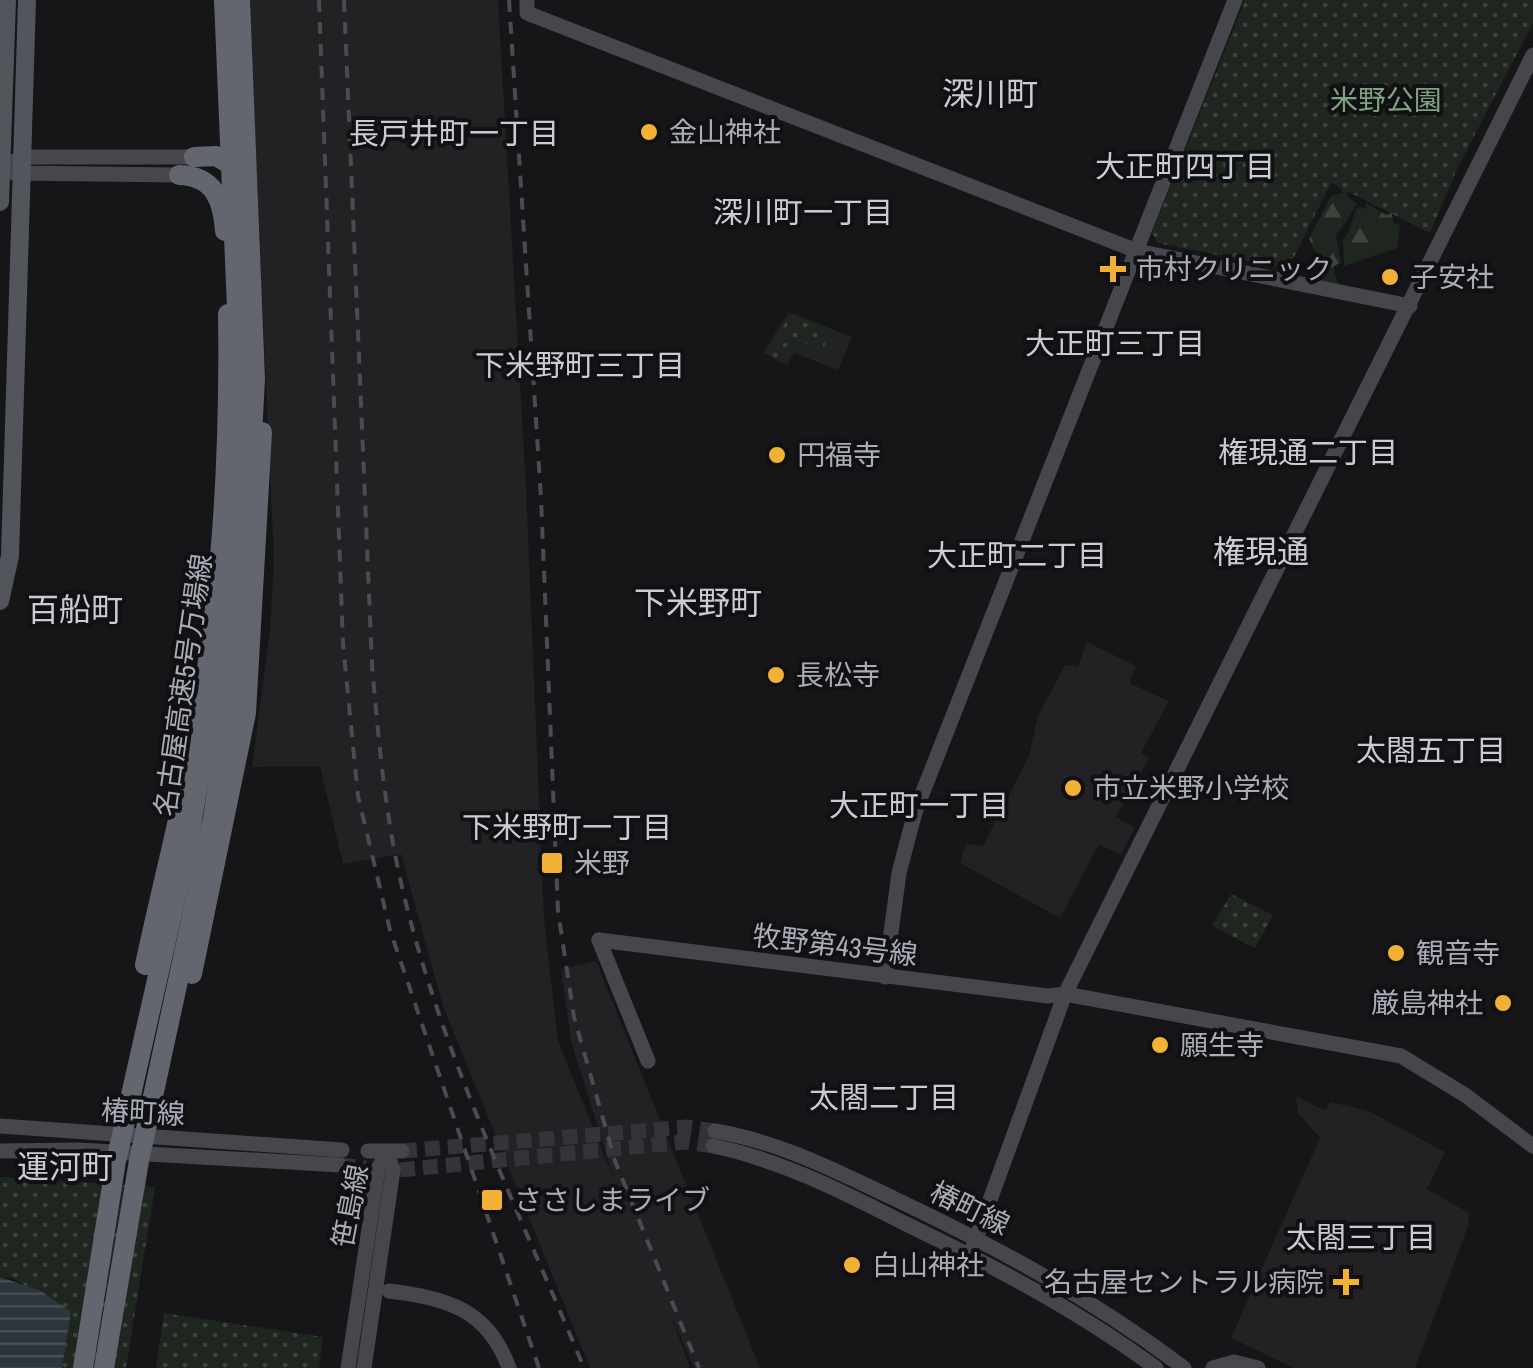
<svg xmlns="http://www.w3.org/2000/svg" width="1533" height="1368" font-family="'Archivo Narrow','Noto Sans JP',sans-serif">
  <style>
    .built { fill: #222225 }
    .forest { fill: url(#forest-firs) }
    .park { fill: url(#park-dots) }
    .water { fill: url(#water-rules) }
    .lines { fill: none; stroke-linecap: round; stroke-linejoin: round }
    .secondary-tunnel { stroke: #333438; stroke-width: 15; stroke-dasharray: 15 8; stroke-linecap: butt }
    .secondary { stroke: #45474d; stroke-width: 15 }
    .primary { stroke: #53555c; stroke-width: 18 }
    .highway { stroke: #63666e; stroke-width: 20 }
    .rail { stroke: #4a4c52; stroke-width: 4; stroke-dasharray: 12 10; stroke-linecap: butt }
    .highway-bridge { stroke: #63666e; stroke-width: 20 }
    .poi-dot { fill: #f2b134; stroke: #111113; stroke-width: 4 }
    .labels { text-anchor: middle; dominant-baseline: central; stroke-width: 8; stroke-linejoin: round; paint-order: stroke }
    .park-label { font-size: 28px; fill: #7fa381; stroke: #111113 }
    .poi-label { font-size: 28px; fill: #a8adb8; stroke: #111113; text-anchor: start }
    .street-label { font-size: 28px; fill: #a8adb8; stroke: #111113 }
    .neighbourhood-label { font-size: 30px; fill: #c9ccd4; stroke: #111113 }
    .quarter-label { font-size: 32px; fill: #c9ccd4; stroke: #111113 }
  </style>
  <defs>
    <pattern id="forest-firs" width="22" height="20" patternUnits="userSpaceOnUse" patternTransform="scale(2.5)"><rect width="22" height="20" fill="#1e261f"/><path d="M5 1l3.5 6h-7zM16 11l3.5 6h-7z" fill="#3c433d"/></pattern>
    <pattern id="park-dots" width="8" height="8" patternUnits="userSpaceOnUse" patternTransform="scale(2.5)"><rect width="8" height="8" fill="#1e261f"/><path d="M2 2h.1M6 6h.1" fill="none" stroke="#3c433d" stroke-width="1.8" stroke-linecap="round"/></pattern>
    <pattern id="water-rules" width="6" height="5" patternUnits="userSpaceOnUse" patternTransform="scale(2.5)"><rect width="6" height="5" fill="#2c353c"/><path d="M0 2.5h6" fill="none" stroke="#485056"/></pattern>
  </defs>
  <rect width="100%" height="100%" fill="#161618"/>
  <g class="built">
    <polygon points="249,0 498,0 526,488 544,920 558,1041 615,1182 571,1041 561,969 596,961 760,1368 694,1368 669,1310 690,1368 590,1368 443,1006 401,854 343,864 320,766 252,767 270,630 274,562"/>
    <polygon points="789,312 852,337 838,370 794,353 787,365 763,353"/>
    <polygon points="1087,642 1136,666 1129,683 1169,701 1141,753 1149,758 1116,817 1135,828 1121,855 1099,844 1060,918 960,863 966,844 983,846 1029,756 1038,716 1065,665 1078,667"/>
    <polygon points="1296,1096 1325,1111 1330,1102 1369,1111 1445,1152 1427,1189 1469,1213 1468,1226 1415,1368 1294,1368 1231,1338 1320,1138 1298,1113"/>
  </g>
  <g class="forest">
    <polygon points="1339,187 1350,191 1346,195 1357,204 1336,236 1341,262 1333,267 1338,284 1321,284 1320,262 1309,239 1331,196 1344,193"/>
    <path d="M 1366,203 L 1386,215 L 1392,213 L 1393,223 L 1400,225 L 1397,248 L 1344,266 L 1343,240 C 1352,231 1351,217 1358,207 L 1366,209 Z"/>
  </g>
  <g class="park">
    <polygon points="1245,0 1533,0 1533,23 1458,167 1430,233 1331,183 1288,269 1158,243 1152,233"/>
    <polygon points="790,315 831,330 822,352 793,337 780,360 767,354"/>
    <polygon points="1231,894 1273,915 1255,948 1212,926"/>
    <polygon points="0,1177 155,1187 126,1368 62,1368 71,1312 12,1278 0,1277"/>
    <polygon points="164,1313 323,1337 319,1368 156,1368"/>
  </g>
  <polygon class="water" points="0,1277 41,1291 71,1312 62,1368 0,1368"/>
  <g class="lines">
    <g class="secondary-tunnel">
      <polyline points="402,1151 687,1127 715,1131"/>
      <polyline points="340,1165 366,1168"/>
      <polyline points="400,1170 685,1142 713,1146"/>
    </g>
    <g class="secondary">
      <polyline points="527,0 527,13 1137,251 1410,306"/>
      <polyline points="13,162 21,157 194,157"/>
      <polyline points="14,173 179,175"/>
      <polyline points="599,940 1048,996 1065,994 1401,1056 1465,1095 1533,1146"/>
      <polyline points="599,940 648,1061"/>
      <polyline points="885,977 899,873 915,812 1235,0"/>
      <polyline points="0,1126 342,1150"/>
      <path d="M 715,1131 C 780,1142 834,1170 893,1198 C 996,1247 1093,1299 1184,1368"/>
      <path d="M 713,1146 C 781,1160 843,1192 904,1223 C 993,1266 1076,1309 1156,1368"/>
      <polyline points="0,1151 78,1150 340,1165"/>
      <polyline points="368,1151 402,1151"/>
      <polyline points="970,1255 1065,994 1533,55"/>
      <path d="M 389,1291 C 446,1298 488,1309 509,1368"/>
      <polyline points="348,1368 378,1169 387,1152"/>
      <polyline points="364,1368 393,1170 387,1152"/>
      <polyline points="1213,1368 1234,1362 1258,1368"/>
    </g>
    <g class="primary">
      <polyline points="0,202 7,0"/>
      <polyline points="0,601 10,556 27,0"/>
    </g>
    <g class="highway">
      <polyline points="194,157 216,156 241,171"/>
      <path d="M 179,175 C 214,176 223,200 225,231"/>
      <path d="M 145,965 C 163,880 186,796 200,711 C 223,581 230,446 228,314"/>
      <polyline points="192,974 246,713 262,432"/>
    </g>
    <g class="rail">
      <polyline points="319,0 343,644 358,796 390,930 539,1368"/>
      <path d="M 344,0 L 372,665 C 378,734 384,802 398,869 C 435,1042 517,1206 584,1368"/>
      <polyline points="509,0 541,498 558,911 574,1017 615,1161 699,1368"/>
    </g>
    <g class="highway-bridge">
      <polyline points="83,1368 116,1161 189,839 227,603 240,379 224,0"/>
      <polyline points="104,1368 139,1161 213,819 243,601 255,379 240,0"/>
    </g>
  </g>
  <g class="poi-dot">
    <circle cx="649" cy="132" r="10"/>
    <path d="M1108 254h10v10h10v10h-10v10h-10v-10h-10v-10h10z"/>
    <circle cx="1390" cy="277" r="10"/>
    <circle cx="777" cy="455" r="10"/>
    <circle cx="776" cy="675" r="10"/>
    <circle cx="1073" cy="788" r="10"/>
    <rect x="540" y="851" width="24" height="24" rx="5"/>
    <circle cx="1396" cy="953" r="10"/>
    <circle cx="1503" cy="1003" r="10"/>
    <circle cx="1160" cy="1045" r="10"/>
    <rect x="480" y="1188" width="24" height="24" rx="5"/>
    <circle cx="852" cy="1265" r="10"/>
    <path d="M1341 1267h10v10h10v10h-10v10h-10v-10h-10v-10h10z"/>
  </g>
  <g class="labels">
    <g class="park-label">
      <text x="1386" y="100">米野公園</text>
    </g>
    <g class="poi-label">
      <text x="669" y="132">金山神社</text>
      <text x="1136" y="269">市村クリニック</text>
      <text x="1410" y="277">子安社</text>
      <text x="797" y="455">円福寺</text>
      <text x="796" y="675">長松寺</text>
      <text x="1093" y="788">市立米野小学校</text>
      <text x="574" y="863">米野</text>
      <text x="1416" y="953">観音寺</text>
      <text x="1483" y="1003" text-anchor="end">厳島神社</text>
      <text x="1180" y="1045">願生寺</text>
      <text x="514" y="1200">ささしまライブ</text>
      <text x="872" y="1265">白山神社</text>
      <text x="1324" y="1282" text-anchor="end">名古屋セントラル病院</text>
    </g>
    <g class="street-label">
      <text transform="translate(183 685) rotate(-82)">名古屋高速5号万場線</text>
      <text transform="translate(835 945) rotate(7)">牧野第43号線</text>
      <text transform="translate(143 1112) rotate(3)">椿町線</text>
      <text transform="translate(350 1206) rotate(-79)">笹島線</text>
      <text transform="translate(970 1208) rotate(26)">椿町線</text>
    </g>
    <g class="neighbourhood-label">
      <text x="454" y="133">長戸井町一丁目</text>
      <text x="1185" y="166">大正町四丁目</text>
      <text x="803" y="212">深川町一丁目</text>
      <text x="1115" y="343">大正町三丁目</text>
      <text x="580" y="365">下米野町三丁目</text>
      <text x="1308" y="452">権現通二丁目</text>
      <text x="1017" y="555">大正町二丁目</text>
      <text x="1431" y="750">太閤五丁目</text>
      <text x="919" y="805">大正町一丁目</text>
      <text x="567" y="827">下米野町一丁目</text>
      <text x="884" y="1097">太閤二丁目</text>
      <text x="1361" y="1237">太閤三丁目</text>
    </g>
    <g class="quarter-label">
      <text x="990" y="93">深川町</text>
      <text x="1261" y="551">権現通</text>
      <text x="698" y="602">下米野町</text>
      <text x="75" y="609">百船町</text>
      <text x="65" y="1166">運河町</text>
    </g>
  </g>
</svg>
